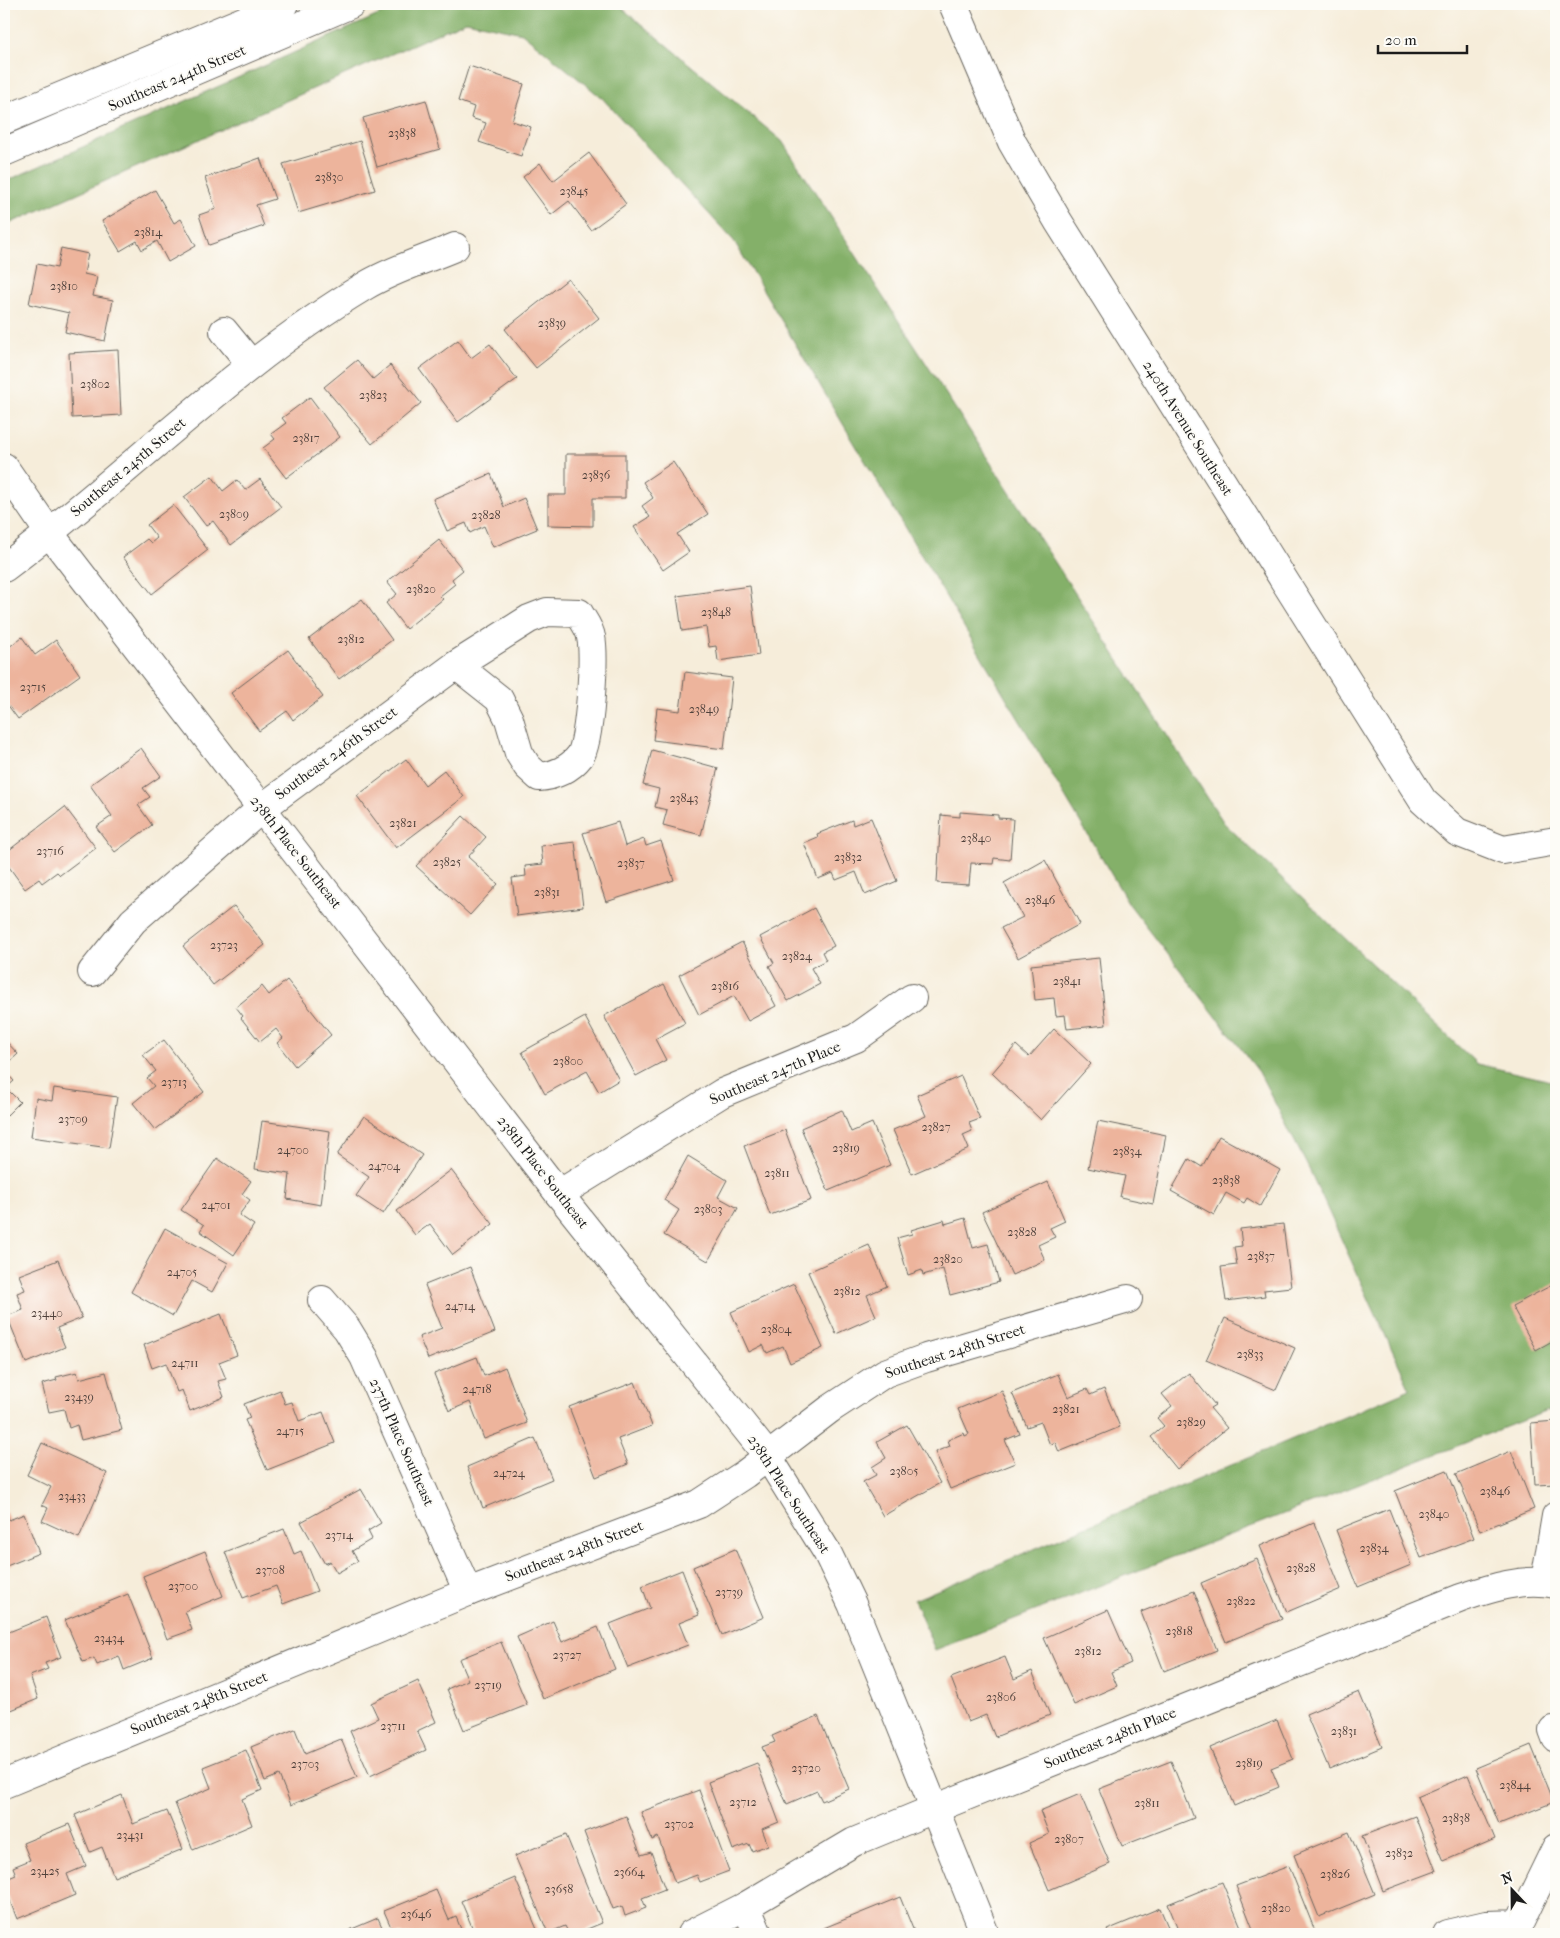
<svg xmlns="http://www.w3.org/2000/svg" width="1560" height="1938" font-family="'IM FELL French Canon',serif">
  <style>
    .forest { fill: #84b069; stroke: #506642 }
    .building { fill: #edb49c }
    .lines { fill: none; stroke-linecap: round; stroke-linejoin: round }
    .minor-casing { stroke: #68655e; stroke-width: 30 }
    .minor { stroke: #fff; stroke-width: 28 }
    .labels { text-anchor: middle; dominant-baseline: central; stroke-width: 4; stroke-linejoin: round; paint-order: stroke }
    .number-label { font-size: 12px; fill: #50423c }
    .street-label { font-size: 15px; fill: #1c1c1c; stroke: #fdfcf7 }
  </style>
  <rect width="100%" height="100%" fill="#fdfcf7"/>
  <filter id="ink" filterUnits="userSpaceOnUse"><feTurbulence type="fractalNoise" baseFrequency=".02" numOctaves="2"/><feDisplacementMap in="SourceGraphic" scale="10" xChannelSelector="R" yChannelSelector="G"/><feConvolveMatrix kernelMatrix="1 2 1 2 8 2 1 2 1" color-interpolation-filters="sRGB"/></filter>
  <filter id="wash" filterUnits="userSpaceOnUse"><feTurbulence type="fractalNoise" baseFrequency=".0096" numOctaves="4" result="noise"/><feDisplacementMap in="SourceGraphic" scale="20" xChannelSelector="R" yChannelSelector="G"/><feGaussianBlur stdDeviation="1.12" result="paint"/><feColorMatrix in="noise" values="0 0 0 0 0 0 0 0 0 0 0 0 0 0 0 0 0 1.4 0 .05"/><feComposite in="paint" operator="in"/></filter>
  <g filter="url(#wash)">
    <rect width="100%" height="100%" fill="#f6edda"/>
    <polygon class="forest" points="403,4 617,4 782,141 1224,823 1477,1064 1556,1082 1556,1413 1547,1411 935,1650 914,1600 1410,1389 1310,1171 1259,1072 1129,904 734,241 602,98 522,33 466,21 4,226 4,182"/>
    <g id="blocks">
      <g class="building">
        <polygon points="469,66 524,84 512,121 531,127 521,156 479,142 486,123 471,118 474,107 458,101"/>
        <polygon points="426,100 440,149 377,167 363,118"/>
        <polygon points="360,141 375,190 298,213 283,164"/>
        <polygon points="589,153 626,204 591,230 569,201 551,215 523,177 540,163 553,181"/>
        <polygon points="260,158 275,199 256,205 264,226 209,245 199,215 216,209 205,178"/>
        <polygon points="155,190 174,223 181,219 196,246 168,262 157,241 142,250 137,241 120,251 102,221"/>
        <polygon points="61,248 88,254 84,274 97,277 93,296 113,300 105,341 65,332 69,313 29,304 37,264 57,268"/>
        <polygon points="568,279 599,318 536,368 505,329"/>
        <polygon points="458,340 471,358 490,344 517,379 458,422 419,369"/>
        <polygon points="118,350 121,415 72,418 69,353"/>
        <polygon points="357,360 373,379 390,365 421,403 372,444 324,387"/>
        <polygon points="310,397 340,437 286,478 263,448 275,439 271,434 286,423 282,418"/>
        <polygon points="566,454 625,454 625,498 593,498 593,526 548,525 548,495 566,495"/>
        <polygon points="673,462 708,514 677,534 689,552 663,570 634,527 650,517 642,506 653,498 643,482"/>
        <polygon points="491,474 504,507 524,498 537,529 493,547 484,526 470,533 466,523 447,531 433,499"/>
        <polygon points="212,476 223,491 237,480 245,490 260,479 281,507 231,545 213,521 206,526 184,497"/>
        <polygon points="173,505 208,550 152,594 123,557 147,539 151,543 157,538 147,525"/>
        <polygon points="439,540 463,570 452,579 455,584 440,596 443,599 406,629 386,603 397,594 387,582"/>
        <polygon points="750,586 759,655 718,661 716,646 709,647 706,627 682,631 677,596"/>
        <polygon points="362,599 392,640 339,679 309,639"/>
        <polygon points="22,637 35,655 56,640 80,675 18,719 4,700 4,651"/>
        <polygon points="288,650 323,697 293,720 287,711 259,731 231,693"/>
        <polygon points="685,672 732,678 724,749 653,740 657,708 680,711"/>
        <polygon points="141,748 161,776 143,788 150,797 138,805 152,825 115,852 96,827 112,816 90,785"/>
        <polygon points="652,750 718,768 701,835 663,825 667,810 655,807 659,789 643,785"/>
        <polygon points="406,759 425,785 444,770 464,797 396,848 357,796"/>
        <polygon points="65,807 96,848 60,875 57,872 42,883 39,879 25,889 4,860 4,854"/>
        <polygon points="960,812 998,815 998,818 1013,819 1010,860 994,858 993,864 971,863 969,885 937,883 941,815 960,817"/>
        <polygon points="463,816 486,837 468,857 498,884 470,915 416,866"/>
        <polygon points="871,818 897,881 865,895 856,872 836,880 833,873 818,879 804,843 818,837 817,834 852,820 853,825"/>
        <polygon points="618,822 625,846 644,839 646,846 661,841 674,880 606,902 583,833"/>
        <polygon points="575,842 583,907 517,916 512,878 526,876 525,866 543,864 541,846"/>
        <polygon points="1045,860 1080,924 1018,958 1001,928 1023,917 1004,883"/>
        <polygon points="234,906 265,945 213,985 183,946"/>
        <polygon points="814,908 834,946 822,952 826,960 811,968 820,984 788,1001 769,966 774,963 760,937"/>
        <polygon points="742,942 776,1006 748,1021 734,996 699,1015 679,975"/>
        <polygon points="1099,958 1106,1025 1067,1029 1065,1015 1056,1016 1054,998 1035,1000 1031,965"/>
        <polygon points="287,980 331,1035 295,1066 277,1043 283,1038 276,1029 260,1042 241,1018 243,1016 236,1007 262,986 269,995"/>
        <polygon points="664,984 685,1023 655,1039 666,1060 636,1076 604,1016"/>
        <polygon points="585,1017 619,1080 599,1092 587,1071 545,1094 522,1052"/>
        <polygon points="1054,1029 1091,1064 1041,1120 992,1073 1016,1045 1029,1057"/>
        <polygon points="4,1039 18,1054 4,1067"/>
        <polygon points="164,1040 204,1092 155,1130 133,1103 154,1086 147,1078 156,1071 143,1055"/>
        <polygon points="4,1070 14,1081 6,1088 20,1102 4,1118"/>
        <polygon points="961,1076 980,1119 969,1123 972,1131 963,1135 969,1149 912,1174 893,1130 926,1116 917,1095"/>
        <polygon points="54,1088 117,1097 109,1148 31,1137 36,1098 52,1101"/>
        <polygon points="842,1110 851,1132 872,1123 890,1165 828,1191 801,1128"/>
        <polygon points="364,1116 422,1155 383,1214 356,1196 369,1177 337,1155"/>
        <polygon points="262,1121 330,1131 321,1205 287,1199 290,1174 255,1169"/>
        <polygon points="1098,1121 1166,1135 1153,1204 1120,1197 1125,1176 1088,1168"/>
        <polygon points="785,1130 811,1200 770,1215 744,1146"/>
        <polygon points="1219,1136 1280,1170 1260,1206 1247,1198 1244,1203 1226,1193 1214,1215 1171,1191 1189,1159 1202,1167"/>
        <polygon points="688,1156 727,1180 718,1197 738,1208 708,1261 664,1235 679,1210 664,1200"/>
        <polygon points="217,1158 251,1181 242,1194 250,1200 239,1215 254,1225 234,1255 200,1231 204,1225 181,1210"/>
        <polygon points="451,1170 493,1224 453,1255 430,1224 415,1235 397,1211"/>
        <polygon points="1048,1182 1065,1221 1050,1228 1055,1237 1038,1245 1045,1260 1012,1275 982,1212"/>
        <polygon points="965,1218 973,1248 988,1244 999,1282 950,1295 943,1269 923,1275 922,1270 908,1275 897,1238 912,1234 911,1230 944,1220 945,1224"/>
        <polygon points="1283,1224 1291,1287 1264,1290 1265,1296 1226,1301 1221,1267 1237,1265 1234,1247 1242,1246 1240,1229"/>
        <polygon points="165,1228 228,1263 212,1292 192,1281 173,1316 131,1292"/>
        <polygon points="869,1245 887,1286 867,1295 876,1316 836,1334 808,1272"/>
        <polygon points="58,1260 82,1318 57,1328 65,1347 26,1363 7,1316 23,1310 17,1293 25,1290 19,1275"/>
        <polygon points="470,1267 495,1332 428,1359 419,1337 442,1328 425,1285"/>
        <polygon points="1556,1283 1556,1339 1536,1350 1512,1306"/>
        <polygon points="794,1284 823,1348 790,1363 783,1346 767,1353 763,1345 749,1352 731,1312"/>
        <polygon points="221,1314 237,1355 219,1362 226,1379 218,1381 224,1397 190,1411 182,1390 177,1392 166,1363 152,1368 144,1345"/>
        <polygon points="1225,1318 1295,1348 1276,1390 1206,1360"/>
        <polygon points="477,1357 484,1376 505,1367 527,1423 484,1439 470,1402 449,1411 434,1374"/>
        <polygon points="77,1372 79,1379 106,1372 122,1430 81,1440 77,1425 69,1428 64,1409 49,1412 42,1384 57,1380 56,1377"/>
        <polygon points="1189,1373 1215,1405 1210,1408 1227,1428 1177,1469 1151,1437 1164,1426 1157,1418 1172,1406 1162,1394"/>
        <polygon points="1058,1374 1068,1397 1087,1389 1090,1395 1104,1389 1120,1427 1059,1452 1055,1442 1050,1445 1041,1422 1027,1427 1012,1393"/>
        <polygon points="635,1382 652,1426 618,1439 628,1464 596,1477 569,1407"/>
        <polygon points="280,1390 285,1404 292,1402 299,1421 323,1412 335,1443 267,1470 245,1420 250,1418 244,1404"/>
        <polygon points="1002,1391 1020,1434 1005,1440 1015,1463 950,1489 935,1452 950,1446 948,1440 964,1433 965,1436 969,1434 958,1409"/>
        <polygon points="1556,1421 1556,1484 1535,1485 1531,1423"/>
        <polygon points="907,1425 940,1483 883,1516 863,1482 876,1475 872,1467 886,1458 877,1442"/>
        <polygon points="535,1438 552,1479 483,1508 467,1467"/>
        <polygon points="42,1443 107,1473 79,1538 42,1521 48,1508 42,1505 51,1487 27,1475"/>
        <polygon points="1511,1451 1534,1509 1480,1531 1456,1474"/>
        <polygon points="1447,1470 1474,1538 1421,1558 1395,1491"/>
        <polygon points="361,1489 381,1523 368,1531 372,1539 352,1551 358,1561 337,1573 330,1561 325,1564 301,1522"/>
        <polygon points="1389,1509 1411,1565 1358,1587 1336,1530"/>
        <polygon points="6,1512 9,1520 24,1514 39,1553 4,1567 4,1513"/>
        <polygon points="1314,1523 1341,1589 1287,1612 1260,1546"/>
        <polygon points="284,1529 294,1554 301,1551 317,1591 283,1604 276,1586 243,1598 225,1552"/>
        <polygon points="735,1549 764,1617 722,1635 693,1567"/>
        <polygon points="205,1551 223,1596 185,1611 192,1630 167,1639 143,1576"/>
        <polygon points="1257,1559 1282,1619 1226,1642 1201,1583"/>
        <polygon points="682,1570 699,1615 679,1623 688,1645 628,1668 610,1624 650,1608 642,1586"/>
        <polygon points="1194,1591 1217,1650 1164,1671 1141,1612"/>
        <polygon points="128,1594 153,1658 124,1670 119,1656 97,1665 94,1658 83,1662 65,1620"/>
        <polygon points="1108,1610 1131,1663 1111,1672 1117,1686 1074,1705 1044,1638"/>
        <polygon points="46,1617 61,1657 45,1663 48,1669 30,1676 38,1699 4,1713 4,1634"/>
        <polygon points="553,1621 562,1642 598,1627 615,1669 543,1699 517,1637"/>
        <polygon points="501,1642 527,1705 464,1730 447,1689 468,1680 459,1659"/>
        <polygon points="1005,1657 1014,1679 1032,1671 1050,1715 995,1737 986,1715 968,1722 951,1678"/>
        <polygon points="418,1681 436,1722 417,1731 426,1750 370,1776 350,1731 378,1718 371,1703"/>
        <polygon points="1359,1692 1382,1747 1329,1769 1306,1714"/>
        <polygon points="818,1716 849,1789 822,1801 817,1791 787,1804 762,1747 775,1742 772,1736"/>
        <polygon points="1277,1720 1293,1759 1271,1768 1279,1787 1234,1806 1210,1748"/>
        <polygon points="295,1729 305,1754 341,1739 357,1777 291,1805 279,1775 265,1781 251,1747"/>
        <polygon points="1531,1745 1554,1802 1499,1824 1476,1768"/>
        <polygon points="246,1750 262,1790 242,1799 252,1825 193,1850 175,1803 211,1788 203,1767"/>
        <polygon points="1171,1761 1194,1818 1122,1846 1099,1789"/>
        <polygon points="757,1763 779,1822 762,1829 768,1845 752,1851 749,1844 733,1850 708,1782"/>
        <polygon points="1468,1775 1495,1839 1444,1861 1417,1797"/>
        <polygon points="699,1790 729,1871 700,1882 697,1875 675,1883 658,1837 652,1840 641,1812"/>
        <polygon points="1080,1794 1110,1864 1049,1890 1029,1843 1049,1834 1040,1811"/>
        <polygon points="122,1795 133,1824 167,1811 183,1849 114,1877 102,1847 90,1852 75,1815"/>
        <polygon points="626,1816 641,1855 651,1852 665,1889 642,1898 646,1908 625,1916 622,1906 613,1909 584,1832"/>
        <polygon points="1415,1816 1436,1871 1383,1891 1362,1836"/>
        <polygon points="69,1824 86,1866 67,1874 75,1895 17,1919 4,1886 4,1880 16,1875 13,1867 30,1860 23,1843"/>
        <polygon points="1349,1832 1375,1894 1319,1917 1294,1855"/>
        <polygon points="566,1835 602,1923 575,1934 569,1934 565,1926 548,1933 515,1856"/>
        <polygon points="1289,1866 1315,1931 1306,1934 1255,1934 1236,1886"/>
        <polygon points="515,1878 539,1934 475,1934 461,1901"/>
        <polygon points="1222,1882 1244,1934 1180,1934 1168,1904"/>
        <polygon points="436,1890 449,1920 456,1917 463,1934 394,1934 384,1911"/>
        <polygon points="900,1897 915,1934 809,1934"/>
        <polygon points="1160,1908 1171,1934 1109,1934 1107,1930"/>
        <polygon points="378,1918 385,1934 340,1934"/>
      </g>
    </g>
  </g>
  <g filter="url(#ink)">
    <use href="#blocks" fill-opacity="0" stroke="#68655e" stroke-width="1"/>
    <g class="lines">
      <g class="minor-casing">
        <g id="minor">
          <polyline points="953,4 1012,142 1058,221 1423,801 1457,832 1503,850 1556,841"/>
          <polyline points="4,120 284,4"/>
          <polyline points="4,152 351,4"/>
          <polyline points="224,331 251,364"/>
          <polyline points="4,467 50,534 559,1194 767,1455 827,1552 852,1604 985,1934"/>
          <path d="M 4,568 C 126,477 233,365 365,286 C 391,270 427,259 455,247"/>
          <path d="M 92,972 L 133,921 L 262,808 L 456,665 L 529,619 L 547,612 L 579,613 C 583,620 590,629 591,637 C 595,656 590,742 580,756 C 570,769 554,776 539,777 L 527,766 L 519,753 L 509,719 L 499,699 L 456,665"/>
          <polyline points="559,1194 722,1093 856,1038 912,998"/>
          <polyline points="322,1300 347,1329 364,1357 468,1592"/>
          <polyline points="1545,1581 1556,1516"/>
          <polyline points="1553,1730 1556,1738"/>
          <polyline points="4,1784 468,1592 699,1504 745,1474 830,1409 885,1373 926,1358 1128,1299"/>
          <polyline points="746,1906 758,1934"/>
          <path d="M 691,1934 L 746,1906 L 854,1842 L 934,1809 L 1461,1598 C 1491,1588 1524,1577 1556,1584"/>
          <polyline points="1447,1934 1486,1925 1519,1924 1556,1848"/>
        </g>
      </g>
      <use href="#minor" class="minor"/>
    </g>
  </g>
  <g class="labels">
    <g class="number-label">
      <text x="402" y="133">23838</text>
      <text x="329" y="177">23830</text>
      <text x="574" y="191">23845</text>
      <text x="148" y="232">23814</text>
      <text x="64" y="286">23810</text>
      <text x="552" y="323">23839</text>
      <text x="95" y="384">23802</text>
      <text x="373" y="395">23823</text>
      <text x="306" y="438">23817</text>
      <text x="596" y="475">23836</text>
      <text x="234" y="514">23809</text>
      <text x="486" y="515">23828</text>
      <text x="421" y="589">23820</text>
      <text x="716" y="612">23848</text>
      <text x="351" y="639">23812</text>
      <text x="33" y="687">23715</text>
      <text x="704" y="709">23849</text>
      <text x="684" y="798">23843</text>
      <text x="403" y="823">23821</text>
      <text x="976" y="838">23840</text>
      <text x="50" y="851">23716</text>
      <text x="848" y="857">23832</text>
      <text x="447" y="862">23825</text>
      <text x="631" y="863">23837</text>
      <text x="547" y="892">23831</text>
      <text x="1040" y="900">23846</text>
      <text x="224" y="945">23723</text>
      <text x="797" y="956">23824</text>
      <text x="1067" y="981">23841</text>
      <text x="725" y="986">23816</text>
      <text x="568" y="1061">23800</text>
      <text x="174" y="1082">23713</text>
      <text x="73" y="1119">23709</text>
      <text x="936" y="1127">23827</text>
      <text x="846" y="1148">23819</text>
      <text x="293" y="1150">24700</text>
      <text x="1127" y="1151">23834</text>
      <text x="384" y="1166">24704</text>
      <text x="777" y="1173">23811</text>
      <text x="1226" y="1180">23838</text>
      <text x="216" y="1205">24701</text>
      <text x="708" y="1209">23803</text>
      <text x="1022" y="1232">23828</text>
      <text x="1261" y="1256">23837</text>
      <text x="948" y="1259">23820</text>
      <text x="182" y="1272">24705</text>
      <text x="847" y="1291">23812</text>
      <text x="460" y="1306">24714</text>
      <text x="47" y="1313">23440</text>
      <text x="776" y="1329">23804</text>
      <text x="1250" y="1354">23833</text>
      <text x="185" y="1363">24711</text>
      <text x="477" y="1389">24718</text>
      <text x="79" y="1397">23439</text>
      <text x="1066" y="1409">23821</text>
      <text x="1191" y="1422">23829</text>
      <text x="290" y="1431">24715</text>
      <text x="904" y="1471">23805</text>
      <text x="509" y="1473">24724</text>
      <text x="1495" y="1491">23846</text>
      <text x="72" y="1496">23433</text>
      <text x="1434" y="1514">23840</text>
      <text x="339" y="1535">23714</text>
      <text x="1374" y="1548">23834</text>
      <text x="1301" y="1568">23828</text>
      <text x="270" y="1570">23708</text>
      <text x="183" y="1586">23700</text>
      <text x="729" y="1592">23739</text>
      <text x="1241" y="1601">23822</text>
      <text x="1179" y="1631">23818</text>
      <text x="109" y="1638">23434</text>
      <text x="1088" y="1651">23812</text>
      <text x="567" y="1655">23727</text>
      <text x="488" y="1685">23719</text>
      <text x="1001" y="1697">23806</text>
      <text x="393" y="1726">23711</text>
      <text x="1344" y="1731">23831</text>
      <text x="1249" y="1763">23819</text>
      <text x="305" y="1764">23703</text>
      <text x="806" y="1768">23720</text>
      <text x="1515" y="1785">23844</text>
      <text x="743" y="1802">23712</text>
      <text x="1147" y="1803">23811</text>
      <text x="1456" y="1818">23838</text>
      <text x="679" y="1824">23702</text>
      <text x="130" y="1835">23431</text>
      <text x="1069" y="1839">23807</text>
      <text x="1399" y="1853">23832</text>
      <text x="45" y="1871">23425</text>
      <text x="629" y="1872">23664</text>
      <text x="1335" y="1874">23826</text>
      <text x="559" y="1889">23658</text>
      <text x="1276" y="1908">23820</text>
      <text x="416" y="1914">23646</text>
    </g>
    <g class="street-label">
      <text transform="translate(177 78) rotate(-23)">Southeast 244th Street</text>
      <text transform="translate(1188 428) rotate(58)">240th Avenue Southeast</text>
      <text transform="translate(128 467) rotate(-40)">Southeast 245th Street</text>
      <text transform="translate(336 753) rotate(-36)">Southeast 246th Street</text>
      <text transform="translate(296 852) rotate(52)">238th Place Southeast</text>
      <text transform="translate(775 1073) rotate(-23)">Southeast 247th Place</text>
      <text transform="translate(543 1172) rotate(52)">238th Place Southeast</text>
      <text transform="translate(955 1351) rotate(-18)">Southeast 248th Street</text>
      <text transform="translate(402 1442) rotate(66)">237th Place Southeast</text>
      <text transform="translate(789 1494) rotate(57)">238th Place Southeast</text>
      <text transform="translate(574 1551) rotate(-21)">Southeast 248th Street</text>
      <text transform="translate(199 1703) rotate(-22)">Southeast 248th Street</text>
      <text transform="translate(1110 1738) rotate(-22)">Southeast 248th Place</text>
    </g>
  </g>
  <rect width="1560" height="1938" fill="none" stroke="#fdfcf7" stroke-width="20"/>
  <g transform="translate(1512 1890) rotate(338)" stroke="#fdfcf7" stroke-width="4" paint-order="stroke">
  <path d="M0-4L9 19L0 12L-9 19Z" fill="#1c1c1c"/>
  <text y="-8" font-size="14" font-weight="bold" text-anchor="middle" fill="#1c1c1c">N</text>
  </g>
  <path d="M1378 45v8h89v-8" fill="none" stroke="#1c1c1c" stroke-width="2.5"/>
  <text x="1385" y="45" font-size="15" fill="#1c1c1c" stroke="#fdfcf7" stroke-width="4" paint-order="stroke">20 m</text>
</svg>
